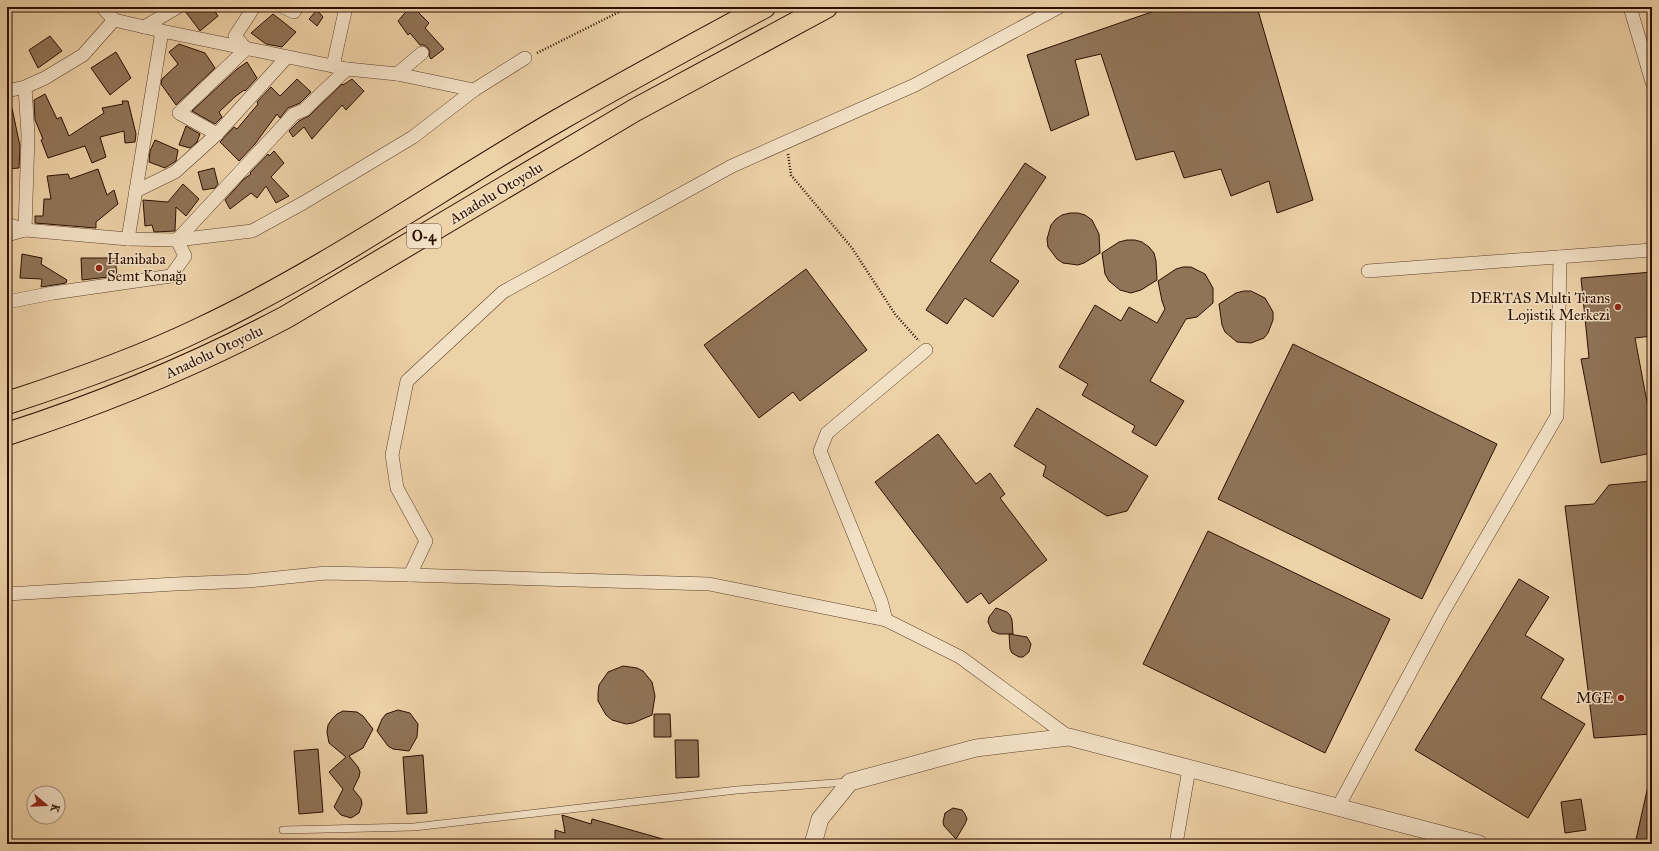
<svg xmlns="http://www.w3.org/2000/svg" width="1659" height="851" font-family="'IM FELL Great Primer',serif">
  <style>
    .building { fill: #907457; stroke: #2c0f01 }
    .lines { fill: none; stroke-linecap: round; stroke-linejoin: round }
    .service-casing { stroke: #5c402a; stroke-width: 8 }
    .minor-casing { stroke: #5c402a; stroke-width: 14 }
    .tertiary-casing { stroke: #5c402a; stroke-width: 18 }
    .motorway-casing { stroke: #2c0f01; stroke-width: 24 }
    .path { stroke: #2c0f01; stroke-width: 2.5; stroke-dasharray: 1 2; stroke-linecap: butt }
    .service { stroke: #f3e1c6; stroke-width: 7 }
    .minor { stroke: #f3e1c6; stroke-width: 13 }
    .tertiary { stroke: #f3e1c6; stroke-width: 17 }
    .motorway { stroke: #edd1a7; stroke-width: 22 }
    .poi-dot { fill: #8f2418; stroke: #f3e1c6; stroke-width: 1.5 }
    .labels { text-anchor: middle; dominant-baseline: central; stroke-width: 3; stroke-linejoin: round; paint-order: stroke }
    .shield { fill: #f3e1c6; stroke: #684e3c; stroke-width: 1 }
    .shield-label { font-size: 14px; font-weight: bold; fill: #2c0f01 }
    .street-label { font-size: 15px; fill: #2c0f01; stroke: #f3e1c6 }
    .poi-label { font-size: 15px; fill: #2c0f01; stroke: #f3e1c6; text-anchor: end }
  </style>
  <rect width="100%" height="100%" fill="#edd1a7"/>
  <filter id="stains"><feTurbulence type="fractalNoise" baseFrequency=".005" numOctaves="4"/><feColorMatrix values="0 0 0 0 .2 0 0 0 0 .09 0 0 0 0 .02 0 0 0 .5 -.17"/></filter>
  <radialGradient id="worn" r=".72"><stop offset=".6" stop-color="#630" stop-opacity="0"/><stop offset="1" stop-color="#630" stop-opacity=".3"/></radialGradient>
  <g class="building">
    <polygon points="186,7 212,7 218,16 200,31 185,11"/>
    <polygon points="410,7 413,7 429,23 425,28 444,49 431,59 429,56 430,52 428,48 424,45 420,45 410,33 408,35 398,21"/>
    <polygon points="1166,7 1257,7 1313,200 1277,213 1269,181 1231,196 1221,169 1184,178 1174,151 1136,160 1101,54 1075,60 1089,115 1051,131 1027,55"/>
    <polygon points="317,10 323,17 317,26 309,19"/>
    <polygon points="273,14 296,32 282,47 266,44 251,33"/>
    <polygon points="50,36 62,51 38,68 29,50"/>
    <polygon points="179,44 205,53 215,68 176,105 161,84 162,79 178,64 169,52"/>
    <polygon points="116,52 131,78 110,95 91,68"/>
    <polygon points="247,62 257,78 245,91 244,90 236,96 219,112 222,117 215,124 192,111 237,69"/>
    <polygon points="297,79 311,92 300,103 288,108 280,118 277,114 255,144 239,161 220,142 234,127 237,129 258,104 257,102 271,87 280,96"/>
    <polygon points="352,79 364,91 346,110 342,105 312,139 304,127 293,137 289,131 299,121 309,116 342,84 343,85"/>
    <polygon points="45,94 57,119 61,117 69,136 104,113 102,108 123,104 122,101 128,101 136,134 135,142 125,143 124,131 100,137 106,157 92,163 85,146 48,158 41,140 43,139 35,120 34,100"/>
    <polygon points="12,108 20,146 19,168 7,169 7,109"/>
    <polygon points="186,126 200,134 197,142 190,148 179,145"/>
    <polygon points="155,140 178,150 176,161 165,168 149,162 150,151"/>
    <polygon points="274,151 284,163 271,177 289,196 276,203 266,186 257,198 251,193 230,209 225,200 244,179 251,174 250,173 268,154 269,156"/>
    <polygon points="1025,163 1046,177 990,261 1019,281 993,317 965,298 947,324 926,310"/>
    <polygon points="214,168 218,184 215,188 203,190 198,172"/>
    <polygon points="98,169 107,195 114,190 118,204 96,222 96,228 35,223 35,216 43,216 44,199 51,199 47,176 68,174 70,179"/>
    <polygon points="183,184 199,199 186,216 176,207 175,231 154,232 152,225 145,226 143,200 168,202"/>
    <polygon points="1070,213 1078,213 1085,215 1092,220 1099,234 1100,253 1084,263 1078,265 1063,263 1057,259 1048,247 1047,239 1051,225 1056,219 1062,215"/>
    <polygon points="1127,240 1135,240 1142,242 1149,247 1154,253 1156,261 1157,280 1141,290 1131,293 1120,290 1109,281 1105,274 1102,253 1119,242"/>
    <polygon points="22,254 42,258 41,264 67,280 66,283 41,287 42,279 20,278"/>
    <polygon points="81,258 115,258 117,276 82,280"/>
    <polygon points="1183,267 1191,267 1205,274 1213,288 1213,303 1197,317 1186,319 1150,381 1184,401 1156,446 1132,432 1135,426 1082,395 1088,384 1059,367 1095,305 1121,321 1129,307 1157,323 1165,309 1162,301 1158,281 1176,269"/>
    <polygon points="806,269 867,350 800,401 793,392 759,418 704,345"/>
    <polygon points="1652,272 1652,336 1635,338 1652,429 1652,453 1601,463 1581,359 1589,358 1581,278"/>
    <polygon points="1244,291 1251,291 1265,298 1273,312 1273,320 1268,333 1264,338 1251,343 1237,342 1225,332 1222,325 1219,304 1236,293"/>
    <polygon points="1293,344 1497,444 1422,599 1218,499"/>
    <polygon points="1037,408 1148,476 1127,511 1107,516 1043,476 1046,466 1014,446"/>
    <polygon points="938,434 976,484 990,473 1005,494 1000,498 1047,560 989,604 981,593 967,603 875,482"/>
    <polygon points="1652,481 1652,734 1594,738 1565,506 1594,504 1609,485"/>
    <polygon points="1208,531 1390,619 1325,753 1143,664"/>
    <polygon points="1519,579 1549,597 1525,635 1564,659 1541,698 1585,724 1528,818 1415,750"/>
    <polygon points="996,608 1007,612 1010,615 1012,620 1013,634 999,634 992,631 988,622 989,617"/>
    <polygon points="1009,634 1027,637 1031,644 1029,652 1023,657 1019,657 1012,653 1010,649"/>
    <polygon points="623,666 637,668 643,671 652,682 655,696 652,715 633,723 626,724 612,720 606,715 598,701 598,693 599,685 608,672"/>
    <polygon points="398,710 410,713 418,724 417,737 409,751 393,749 388,746 377,731 382,719 386,714"/>
    <polygon points="343,711 357,712 363,716 373,729 363,748 349,756 358,767 360,772 359,777 353,789 361,799 362,804 359,813 351,818 341,815 334,807 343,789 329,772 346,757 329,743 327,732 328,725 332,719 337,714"/>
    <polygon points="654,714 670,714 671,737 654,737"/>
    <polygon points="675,740 698,740 699,777 676,778"/>
    <polygon points="318,749 323,812 299,814 294,751"/>
    <polygon points="423,755 427,813 407,814 403,757"/>
    <polygon points="1648,786 1652,787 1652,844 1635,844"/>
    <polygon points="1581,799 1586,830 1565,833 1561,802"/>
    <polygon points="953,808 962,810 965,814 967,819 965,824 956,839 944,826 943,822 945,813"/>
    <polygon points="562,815 591,824 592,819 670,841 670,844 555,844 555,830 565,833"/>
  </g>
  <g class="lines">
    <g class="service-casing">
      <polyline id="service" points="283,830 414,827 737,790 848,782"/>
    </g>
    <g class="minor-casing">
      <g id="minor">
        <polyline points="102,7 114,20"/>
        <polyline points="283,7 294,12 297,7"/>
        <polyline points="1630,7 1652,82"/>
        <polyline points="144,27 178,7"/>
        <polyline points="333,66 346,7"/>
        <polyline points="397,74 422,53"/>
        <polyline points="7,91 25,87 45,78 83,55 114,20 162,31"/>
        <polyline points="217,134 179,113 246,49 235,36 254,7"/>
        <polyline points="136,191 175,172 217,134 287,57"/>
        <polyline points="7,224 25,230 128,239 177,240 252,231 303,203 413,137 474,90 525,58"/>
        <polyline points="7,235 25,230 28,135 25,87"/>
        <polyline points="128,239 162,31 347,69 397,74 474,90"/>
        <polyline points="1368,271 1652,250"/>
        <polyline points="7,302 53,293 171,276 185,256 177,240 294,114 304,110 347,69"/>
        <polyline points="926,350 827,433 820,451 881,601 886,620 960,657 1069,737"/>
        <polyline points="410,575 709,584 886,620"/>
        <polyline points="7,594 175,584 248,581 326,573 410,575 426,541 397,488 392,455 407,381 503,292 732,166 915,85 1059,7"/>
        <polyline points="1338,807 1443,612 1557,416 1560,257"/>
        <polyline points="1176,844 1189,769"/>
      </g>
    </g>
    <g class="tertiary-casing">
      <polyline id="tertiary" points="813,844 820,819 850,782 976,748 1069,737 1479,844"/>
    </g>
    <g class="motorway-casing">
      <g id="motorway">
        <path d="M 7,403 C 72,382 138,359 200,329 C 325,270 438,190 557,121 C 625,82 695,44 764,7"/>
        <path d="M 7,434 C 103,403 197,364 286,317 L 635,110 L 826,7"/>
      </g>
    </g>
    <g class="path">
      <polyline points="537,53 629,7"/>
      <polyline points="788,154 791,175 852,248 895,314 919,341"/>
    </g>
    <use href="#service" class="service"/>
    <use href="#minor" class="minor"/>
    <use href="#tertiary" class="tertiary"/>
    <use href="#motorway" class="motorway"/>
  </g>
  <g class="poi-dot">
    <circle cx="99" cy="268" r="4"/>
    <circle cx="1618" cy="307" r="4"/>
    <circle cx="1621" cy="698" r="4"/>
  </g>
  <g class="labels">
    <rect class="shield" x="407" y="224" width="34" height="24" rx="3"/>
    <g class="shield-label">
      <text x="424" y="236">O-4</text>
    </g>
    <g class="street-label">
      <text transform="translate(496 193) rotate(-31)">Anadolu Otoyolu</text>
      <text transform="translate(214 352) rotate(-25)">Anadolu Otoyolu</text>
    </g>
    <g class="poi-label">
      <text x="107" y="259" text-anchor="start">Hanibaba<tspan x="107" dy="17">Semt Konağı</tspan></text>
      <text x="1610" y="298">DERTAS Multi Trans<tspan x="1610" dy="17">Lojistik Merkezi</tspan></text>
      <text x="1613" y="698">MGE</text>
    </g>
  </g>
  <rect width="1659" height="851" fill="none" stroke="#edd1a7" stroke-width="24"/>
  <rect x="8" y="8" width="1643" height="835" fill="none" stroke="#2c0f01" stroke-width="2"/>
  <rect x="12" y="12" width="1635" height="827" fill="none" stroke="#2c0f01"/>
  <g transform="translate(46 805) rotate(109)"><circle r="19" fill="#f3e1c6" stroke="#a38d77"/>
  <path d="M0-3L7 15L0 10L-7 15Z" fill="#8f2418"/>
  <text y="-6" font-size="11" font-weight="bold" text-anchor="middle" fill="#2c0f01">K</text>
  </g>
  <rect width="100%" height="100%" filter="url(#stains)"/>
  <rect width="100%" height="100%" fill="url(#worn)"/>
</svg>
